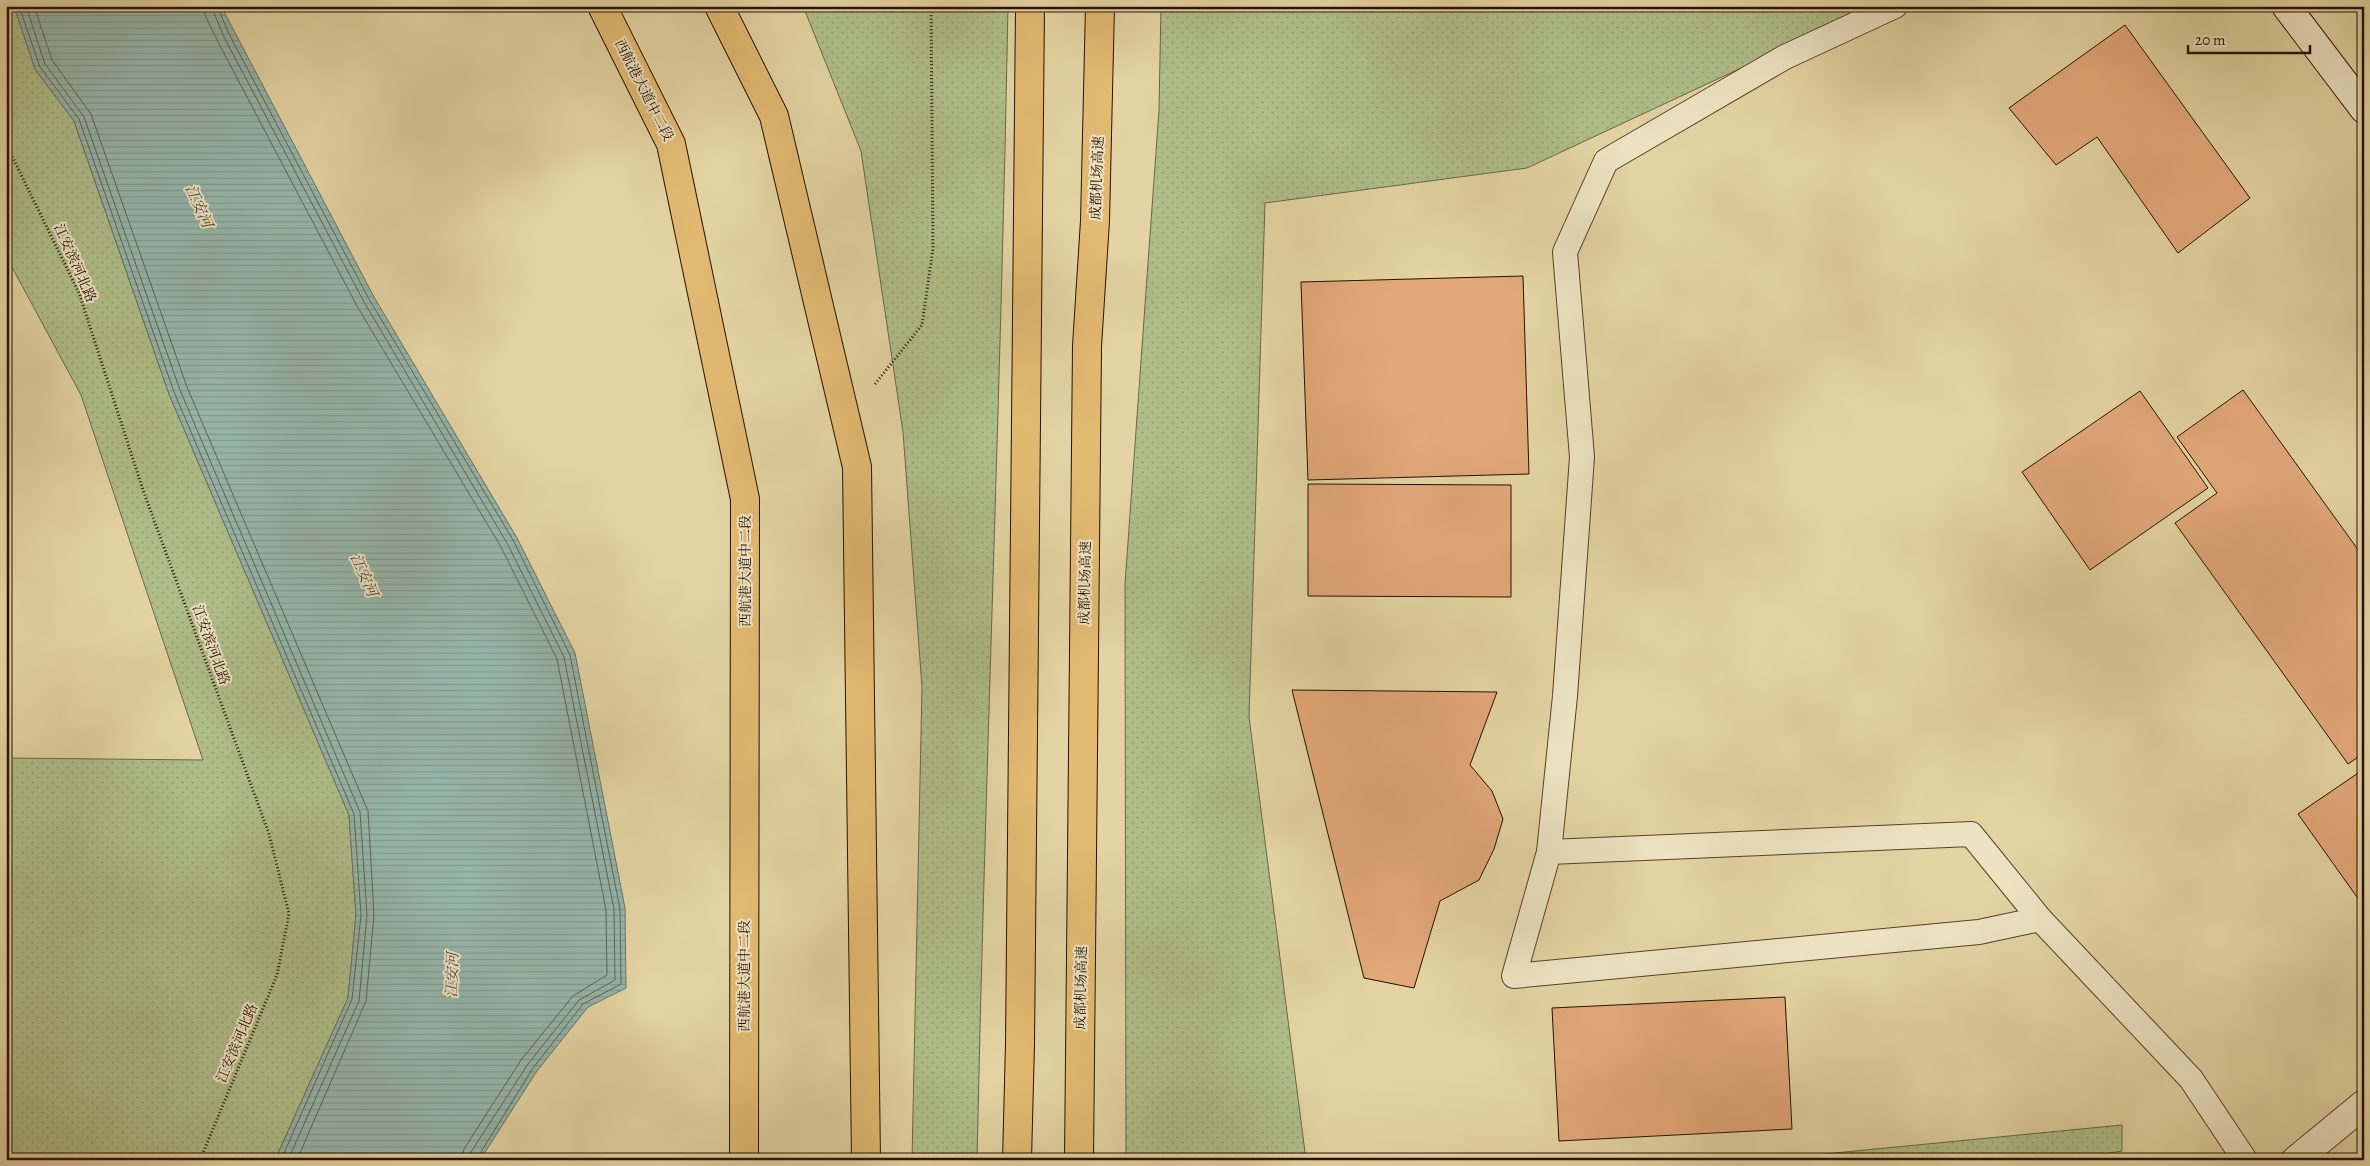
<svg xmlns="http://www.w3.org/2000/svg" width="2370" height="1166" font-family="Alegreya,'Noto Serif SC',serif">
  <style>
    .grass { fill: url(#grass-dots); stroke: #6b6744 }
    .water { fill: url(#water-rules); stroke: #6a7467 }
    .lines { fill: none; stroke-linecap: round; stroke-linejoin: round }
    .shore { stroke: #5e6456; stroke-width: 1 }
    .building { fill: #e2a879; stroke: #271000 }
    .lane-casing { stroke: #564129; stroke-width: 26 }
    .street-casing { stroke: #564129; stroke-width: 30 }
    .secondary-casing { stroke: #271000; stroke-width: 30 }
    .primary-casing { stroke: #271000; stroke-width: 30 }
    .highway-casing { stroke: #271000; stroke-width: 30 }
    .path { stroke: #271000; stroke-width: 3; stroke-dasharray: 1 2.5; stroke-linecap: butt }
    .lane { stroke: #ede3c3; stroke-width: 24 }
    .street { stroke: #ede3c3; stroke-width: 28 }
    .secondary { stroke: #ede3c3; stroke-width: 28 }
    .primary { stroke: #e2ba72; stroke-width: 28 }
    .highway { stroke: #e2ba72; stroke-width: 28 }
    .labels { text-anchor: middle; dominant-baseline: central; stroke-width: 4; stroke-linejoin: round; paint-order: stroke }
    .street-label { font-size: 14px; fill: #271000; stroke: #ede3c3 }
    .water-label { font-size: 15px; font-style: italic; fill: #4e4a3c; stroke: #ede3c3 }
  </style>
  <defs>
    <pattern id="grass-dots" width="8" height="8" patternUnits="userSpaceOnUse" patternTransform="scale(1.25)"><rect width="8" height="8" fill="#afbe89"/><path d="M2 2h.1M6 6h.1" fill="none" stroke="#97a274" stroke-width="1.8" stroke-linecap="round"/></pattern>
    <pattern id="water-rules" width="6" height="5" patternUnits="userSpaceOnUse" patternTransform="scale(1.25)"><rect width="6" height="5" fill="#96b7ab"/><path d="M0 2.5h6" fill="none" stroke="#819c91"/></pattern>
  </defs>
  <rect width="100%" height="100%" fill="#e4d4a3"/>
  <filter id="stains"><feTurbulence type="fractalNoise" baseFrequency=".004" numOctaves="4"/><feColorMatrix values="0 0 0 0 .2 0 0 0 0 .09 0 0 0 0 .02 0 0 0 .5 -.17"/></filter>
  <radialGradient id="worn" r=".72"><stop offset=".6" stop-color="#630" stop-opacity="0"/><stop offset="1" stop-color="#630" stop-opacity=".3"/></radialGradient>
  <g class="grass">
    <polygon points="6,6 14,6 35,69 74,121 169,394 349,815 356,915 348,998 275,1160 6,1160 6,758 203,760 81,395 6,256"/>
    <path d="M 803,6 L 1008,6 C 1001,391 985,775 977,1160 L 912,1160 L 922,687 L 903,432 L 861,151 Z"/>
    <polygon points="1161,6 1874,6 1527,168 1265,203 1249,717 1306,1160 1126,1160 1125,584 1159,110"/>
    <polygon points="2122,1125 2122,1151 2067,1160 1763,1160"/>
  </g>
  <polygon class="water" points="14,6 221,6 374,297 517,538 575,653 625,908 626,988 588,1007 537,1071 480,1160 275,1160 348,998 356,915 349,815 169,394 74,121 35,69"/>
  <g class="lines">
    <g class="shore">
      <polyline points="19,6 40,67 79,119 174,392 354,814 361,915 352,999 281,1160"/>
      <polyline points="26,6 45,64 84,117 180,390 360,812 367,915 359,1001 288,1160"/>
      <polyline points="34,6 52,60 91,114 187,387 368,811 374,915 366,1001 297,1160"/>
      <polyline points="203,6 205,15 217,40 357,306 501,547 557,659 606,910 607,975 573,996 521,1060 464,1149 462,1160"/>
      <polyline points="211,6 224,37 364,302 507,543 564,657 614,909 615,980 579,1000 528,1064 471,1152 469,1160"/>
      <polyline points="217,6 229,34 369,299 513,540 570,655 620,909 621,984 583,1004 533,1068 476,1160"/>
    </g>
  </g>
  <g class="building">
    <polygon points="2125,25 2250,198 2178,253 2097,137 2056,165 2009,108"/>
    <polygon points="1523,276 1529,474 1308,480 1301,282"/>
    <polygon points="2243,390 2364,558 2364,753 2348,764 2175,523 2217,493 2177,437"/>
    <polygon points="2140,391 2208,488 2090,570 2022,472"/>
    <polygon points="1308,484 1511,485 1511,597 1308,596"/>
    <polygon points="1292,690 1497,692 1470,765 1492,791 1503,819 1494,849 1479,880 1440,901 1414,988 1364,978"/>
    <polygon points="2364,769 2364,907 2298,814"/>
    <polygon points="1785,997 1792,1129 1559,1141 1552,1008"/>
  </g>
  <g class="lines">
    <g class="lane-casing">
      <g id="lane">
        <polyline points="1895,6 1785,57 1606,161 1565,252 1582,457 1565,696 1549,852 1514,976 1979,932 2040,919 2191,1079 2245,1160"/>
        <polyline points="1549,852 1971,834 2040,919"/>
      </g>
    </g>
    <g class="street-casing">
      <polyline id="street" points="2296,1160 2364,1104"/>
    </g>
    <g class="secondary-casing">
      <polyline id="secondary" points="2286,6 2364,109"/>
    </g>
    <g class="primary-casing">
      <g id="primary">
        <polyline points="602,6 671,144 745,499 744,1160"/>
        <polyline points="719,6 774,116 857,467 866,1160"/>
      </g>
    </g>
    <g class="highway-casing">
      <g id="highway">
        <polyline points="1017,1160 1020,1044 1030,6"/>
        <polyline points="1079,1160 1087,346 1095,221 1100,6"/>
      </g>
    </g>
    <g class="path">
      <polyline points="6,144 79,293 143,490 269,834 289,914 277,975 200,1160"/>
      <polyline points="875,384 922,325 933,248 931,6"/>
    </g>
    <use href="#lane" class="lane"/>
    <use href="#street" class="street"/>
    <use href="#secondary" class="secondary"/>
    <use href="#primary" class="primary"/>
    <use href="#highway" class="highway"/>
  </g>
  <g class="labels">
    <g class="street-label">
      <text transform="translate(644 90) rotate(63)">西航港大道中二段</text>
      <text transform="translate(1097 178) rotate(-88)">成都机场高速</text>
      <text transform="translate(75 263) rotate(66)">江安滨河北路</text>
      <text transform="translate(745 571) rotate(-90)">西航港大道中二段</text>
      <text transform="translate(1085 583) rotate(-89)">成都机场高速</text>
      <text transform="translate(211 645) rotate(70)">江安滨河北路</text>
      <text transform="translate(744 976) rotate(-90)">西航港大道中二段</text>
      <text transform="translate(1081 988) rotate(-89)">成都机场高速</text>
      <text transform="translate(237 1043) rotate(-67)">江安滨河北路</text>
    </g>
    <g class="water-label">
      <text transform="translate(199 206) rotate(66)">江安河</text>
      <text transform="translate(364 575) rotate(66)">江安河</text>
      <text transform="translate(452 975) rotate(-88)">江安河</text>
    </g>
  </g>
  <rect width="2370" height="1166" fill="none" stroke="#e4d4a3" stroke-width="25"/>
  <rect x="8" y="8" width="2355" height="1151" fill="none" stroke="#271000" stroke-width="2.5"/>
  <rect x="12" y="12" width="2345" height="1141" fill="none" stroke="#271000"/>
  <path d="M2188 45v8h122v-8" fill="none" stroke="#271000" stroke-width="2.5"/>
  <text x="2195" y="45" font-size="15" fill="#271000" stroke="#ede3c3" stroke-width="4" paint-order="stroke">20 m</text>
  <rect width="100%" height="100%" filter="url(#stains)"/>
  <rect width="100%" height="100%" fill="url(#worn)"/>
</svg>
